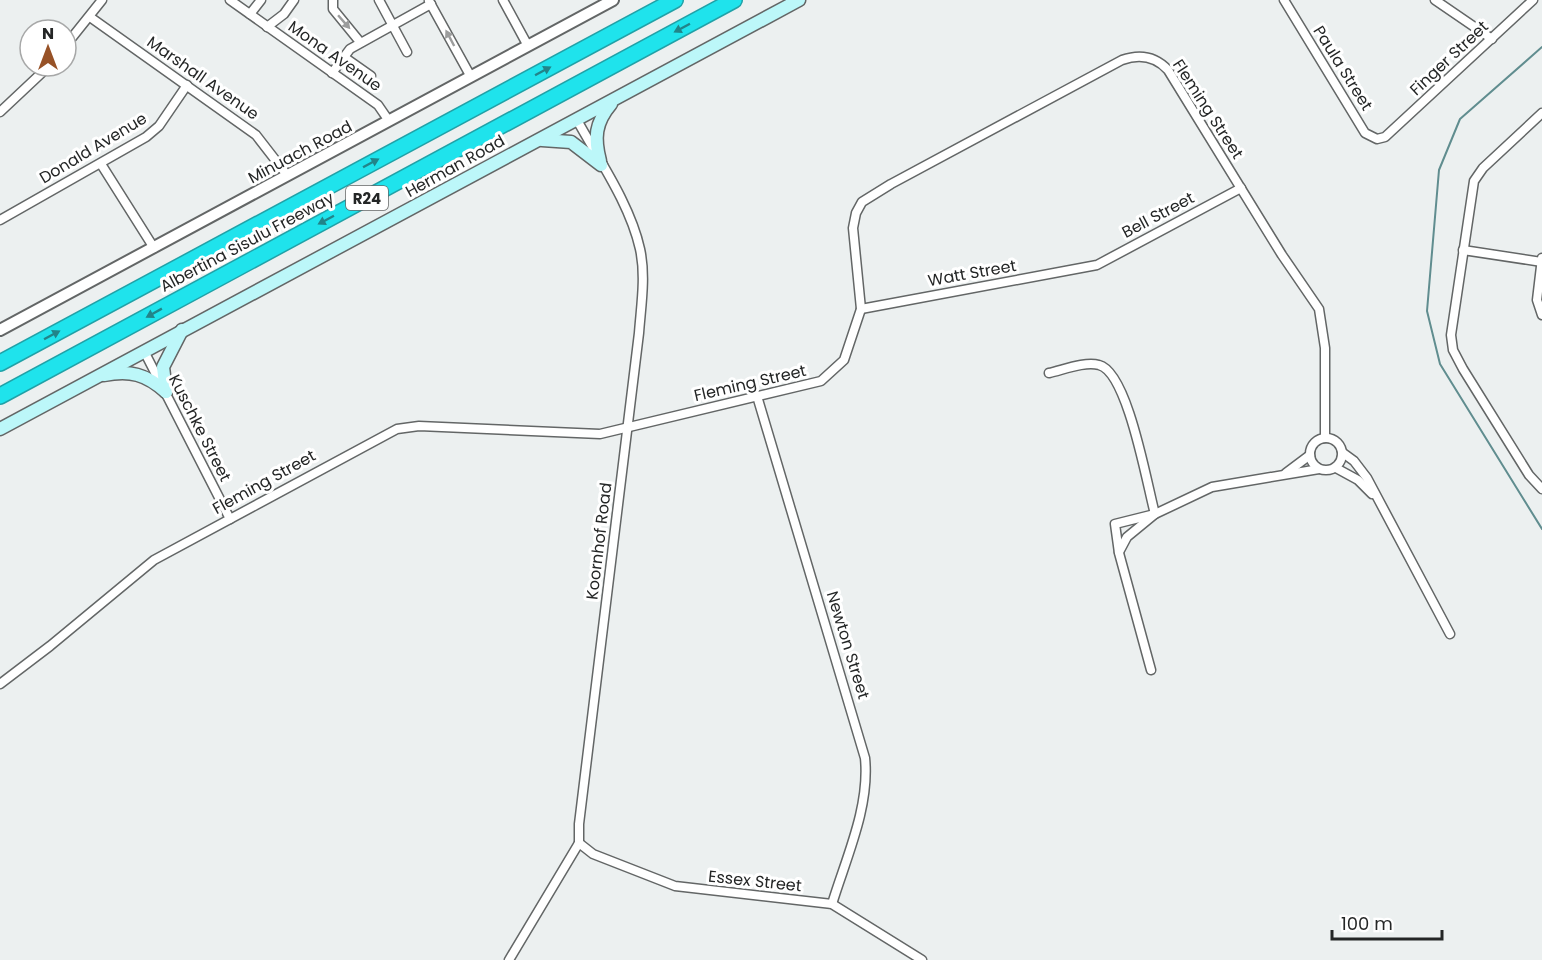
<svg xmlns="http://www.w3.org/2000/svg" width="1542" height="960" font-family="Poppins,sans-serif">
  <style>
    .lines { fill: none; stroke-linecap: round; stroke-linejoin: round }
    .stream { stroke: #608d8f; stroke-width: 2 }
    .minor-casing { stroke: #636666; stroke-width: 11 }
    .tertiary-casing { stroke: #636666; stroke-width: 14 }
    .secondary-casing { stroke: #636666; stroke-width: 15 }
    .motorway-casing { stroke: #21a1a7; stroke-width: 18 }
    .minor { stroke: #fff; stroke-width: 8 }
    .tertiary { stroke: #fff; stroke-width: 10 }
    .secondary { stroke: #bcf7f9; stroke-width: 12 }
    .motorway { stroke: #1fe3ec; stroke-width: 15 }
    .oneway { fill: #9c9d9d }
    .oneway2 { fill: #228489 }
    .labels { text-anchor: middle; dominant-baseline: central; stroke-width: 6; stroke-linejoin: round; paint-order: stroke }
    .shield { fill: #fff; stroke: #666767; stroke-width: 1.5 }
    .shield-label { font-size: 15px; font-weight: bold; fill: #242626 }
    .street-label { font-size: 16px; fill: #242626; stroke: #fff }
  </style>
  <rect width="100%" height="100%" fill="#ecf0f0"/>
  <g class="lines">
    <polyline class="stream" points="1542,47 1460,119 1439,170 1427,311 1440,364 1542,529"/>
    <g class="minor-casing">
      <g id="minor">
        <polyline points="230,0 378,105 389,121"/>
        <polyline points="333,0 333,9 360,42"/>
        <polyline points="379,0 407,52"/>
        <polyline points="503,0 528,46"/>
        <polyline points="1284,0 1365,133 1377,139 1385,137 1533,0"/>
        <polyline points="1435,0 1492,39"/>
        <polyline points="429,1 471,77"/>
        <polyline points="250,14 261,0"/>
        <polyline points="90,17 256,135 287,175"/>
        <polyline points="267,27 284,14 294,0"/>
        <polyline points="66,45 102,0"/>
        <polyline points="344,57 371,76"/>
        <polyline points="332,73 350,49 431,4"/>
        <polyline points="0,112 49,66"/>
        <polyline points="1542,113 1483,168 1474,181 1451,335 1453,350 1463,369 1529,475 1542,489"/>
        <polyline points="101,164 154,248"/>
        <polyline points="0,220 146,137 159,126 187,85"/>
        <polyline points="1463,250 1542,262"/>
        <polyline points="1542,258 1537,300 1542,315"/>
        <polyline points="861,309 1097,265 1241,188"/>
        <polyline points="144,351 230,519"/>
        <path d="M 1049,373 C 1063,370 1085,361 1099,365 C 1128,372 1147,485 1155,514 L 1127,537 L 1119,552"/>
        <path d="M 757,396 L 865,758 C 870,807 846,858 832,904"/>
        <circle cx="1326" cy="454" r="16"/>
        <polyline points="1343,453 1354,461 1367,478 1450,634"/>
        <polyline points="1336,468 1358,480 1372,494"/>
        <polyline points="1286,473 1310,455"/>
        <polyline points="1151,670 1119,553 1115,524 1155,514 1212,487 1319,469"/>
        <path d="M 0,684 L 50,646 L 154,560 L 397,429 L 419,426 L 600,434 L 821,381 L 844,360 L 861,309 L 853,228 L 856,213 L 862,202 L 891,184 L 1122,60 C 1139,54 1155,56 1168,70 L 1282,255 L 1319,309 L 1325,348 L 1325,438"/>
        <polyline points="579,843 593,854 675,886 832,904 922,960"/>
        <path d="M 509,960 L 579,843 L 579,824 L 639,333 C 641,306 646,276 640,249 C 630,204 599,160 577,120"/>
      </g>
    </g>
    <g class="tertiary-casing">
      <polyline id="tertiary" points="0,330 613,0"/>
    </g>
    <g class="secondary-casing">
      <g id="secondary">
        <polyline points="542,140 571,142 601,165"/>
        <path d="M 600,161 C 594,138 595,123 611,104"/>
        <path d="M 104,375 C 130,370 146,374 166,392"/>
        <polyline points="166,392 163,367 182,330"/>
        <polyline points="0,429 799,0"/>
      </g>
    </g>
    <g class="motorway-casing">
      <g id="motorway">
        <polyline points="0,363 675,0"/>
        <polyline points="0,396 734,0"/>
      </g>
    </g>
    <use href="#minor" class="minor"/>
    <use href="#tertiary" class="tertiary"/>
    <use href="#secondary" class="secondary"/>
    <use href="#motorway" class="motorway"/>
  </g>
  <defs><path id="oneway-solid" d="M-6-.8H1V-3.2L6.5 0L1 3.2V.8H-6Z" transform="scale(1.5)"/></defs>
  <g class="oneway">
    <use href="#oneway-solid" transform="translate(344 22) rotate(49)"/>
    <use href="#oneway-solid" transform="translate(450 38) rotate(-118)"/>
  </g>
  <g class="oneway2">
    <use href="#oneway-solid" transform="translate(682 28) rotate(152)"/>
    <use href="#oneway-solid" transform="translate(543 71) rotate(-28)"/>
    <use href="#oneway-solid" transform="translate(371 163) rotate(-28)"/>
    <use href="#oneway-solid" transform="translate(326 220) rotate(152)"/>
    <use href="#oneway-solid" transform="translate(154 313) rotate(151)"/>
    <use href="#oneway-solid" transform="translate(52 335) rotate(-28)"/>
  </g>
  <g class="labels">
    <rect class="shield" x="346" y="186" width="42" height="24" rx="4.5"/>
    <g class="shield-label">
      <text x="367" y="198">R24</text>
    </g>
    <g class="street-label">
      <text transform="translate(335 56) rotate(35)">Mona Avenue</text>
      <text transform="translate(1449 58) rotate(-43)">Finger Street</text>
      <text transform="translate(1343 68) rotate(58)">Paula Street</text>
      <text transform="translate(203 78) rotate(35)">Marshall Avenue</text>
      <text transform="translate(1208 109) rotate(57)">Fleming Street</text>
      <text transform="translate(93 148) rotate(-31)">Donald Avenue</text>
      <text transform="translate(300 152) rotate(-28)">Minuach Road</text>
      <text transform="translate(455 166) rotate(-29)">Herman Road</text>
      <text transform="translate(1158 215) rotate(-28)">Bell Street</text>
      <text transform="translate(247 242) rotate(-28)">Albertina Sisulu Freeway</text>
      <text transform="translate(972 273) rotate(-10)">Watt Street</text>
      <text transform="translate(750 383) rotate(-13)">Fleming Street</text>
      <text transform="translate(200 428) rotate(63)">Kuschke Street</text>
      <text transform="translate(264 482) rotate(-29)">Fleming Street</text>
      <text transform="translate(599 541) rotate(-83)">Koornhof Road</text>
      <text transform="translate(848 645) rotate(73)">Newton Street</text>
      <text transform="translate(755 881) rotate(6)">Essex Street</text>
    </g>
  </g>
  <g transform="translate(48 48)"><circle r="28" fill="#ffffff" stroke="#a7a8a8" stroke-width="1.5"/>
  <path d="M0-4.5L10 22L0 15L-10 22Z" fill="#975227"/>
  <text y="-9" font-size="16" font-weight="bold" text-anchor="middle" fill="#242626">N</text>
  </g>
  <path d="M1332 930v9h110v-9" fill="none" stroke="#242626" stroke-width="3"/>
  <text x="1341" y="930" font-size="18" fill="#242626" stroke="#ffffff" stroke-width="4.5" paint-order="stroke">100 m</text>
</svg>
